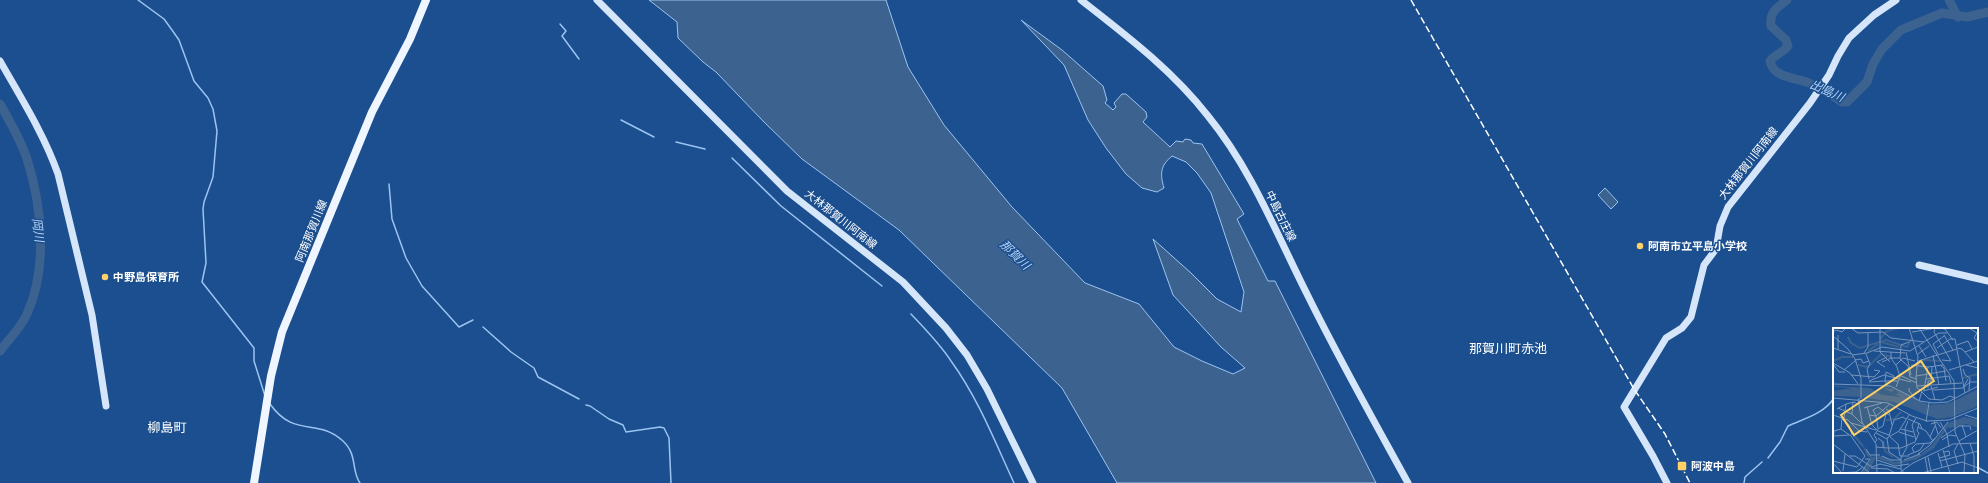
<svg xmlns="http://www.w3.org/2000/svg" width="1988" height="483" font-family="Inter,'Noto Sans JP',sans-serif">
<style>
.water{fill:#3c6290;stroke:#9cc4f0}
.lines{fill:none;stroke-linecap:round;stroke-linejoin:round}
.stream{stroke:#9cc4f0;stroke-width:1.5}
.river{stroke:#3c6290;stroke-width:9}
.secondary{stroke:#d6e6fa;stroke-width:7}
.primary{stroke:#f0f6ff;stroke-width:8}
.rail{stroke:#fff;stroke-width:1.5;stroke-dasharray:7 3;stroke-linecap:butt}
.poi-dot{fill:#ffd166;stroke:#1b4f8f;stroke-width:1.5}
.labels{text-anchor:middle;stroke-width:3;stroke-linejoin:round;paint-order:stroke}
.street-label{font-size:11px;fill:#fff;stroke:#1b4f8f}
.poi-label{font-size:11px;font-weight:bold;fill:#fff;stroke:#1b4f8f;text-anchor:start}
.water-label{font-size:12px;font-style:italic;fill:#b5d3f5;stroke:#1b4f8f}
.quarter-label{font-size:13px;fill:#fff;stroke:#1b4f8f}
.inset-river{fill:none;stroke:#3c6290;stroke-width:2}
.inset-road{fill:none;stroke:#7695bc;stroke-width:1}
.view{fill:#ffd166;fill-opacity:0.15;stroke:#ffd166;stroke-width:2}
.inset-edge{fill:none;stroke:#fff;stroke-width:2}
</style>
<rect width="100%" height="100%" fill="#1b4f8f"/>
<g class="water">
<path d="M649 0H886L908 67 944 125 1012 207 1085 283 1139 304 1174 347 1202 361 1233 374 1245 368 1221 347 1173 295 1153 239 1191 273 1217 299 1241 312 1244 292 1211 193 1197 173 1186 162 1172 156C1160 166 1160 174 1164 188L1157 192 1142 188 1126 174 1106 148 1088 120 1064 65 1021 20 1062 50 1103 86 1107 100 1105 103 1113 110 1116 107 1114 103 1122 94H1126L1146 112 1147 117 1143 122 1170 147 1176 141 1183 142 1185 139 1191 140 1193 143 1202 144 1244 214 1237 219 1268 281H1275L1376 483H1117L1062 388 899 230 802 159 764 122 716 72 703 62 678 38 677 22Z"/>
<path d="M1605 188 1618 202 1611 209 1598 195Z"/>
</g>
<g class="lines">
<g class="stream">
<path d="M138 0 164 19 172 30 179 40 194 81 208 98 213 109 217 131 213 177 204 202 203 209 206 263 202 282 254 348V361L265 396"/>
<path d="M560 24 566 31 562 36 579 59"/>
<path d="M621 120 654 137"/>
<path d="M676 142 705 149"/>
<path d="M732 158 781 206 882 286"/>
<path d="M389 184 392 219 406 258 422 286 459 327 473 320"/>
<path d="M911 314C925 329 940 344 951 361 978 398 995 442 1014 483"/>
<path d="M483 327 511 352 534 368 538 377 579 399"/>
<path d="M270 404C295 439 317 417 343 441 358 455 351 471 360 483"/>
<path d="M586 405 590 406 609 419 623 425 626 432 660 427 664 428 669 438 671 483"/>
<path d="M1768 458 1780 442 1788 426C1803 419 1824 414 1834 398"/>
<path d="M1977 467 1988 473"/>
<path d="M1744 483 1745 477 1762 462"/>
</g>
<g class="river">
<path d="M1787 0C1777 8 1769 12 1771 26L1786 40 1788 46C1783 53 1775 54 1770 61 1774 79 1796 77 1809 83 1820 88 1831 95 1842 102H1847L1867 82 1873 64 1882 49 1901 30 1942 13 1967 17 1988 12"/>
<path d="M1949 0 1958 17"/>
<path d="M0 104C10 122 21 140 27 159 42 206 48 268 27 314 20 329 9 339 0 351"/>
</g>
<g class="secondary">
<path d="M597 0 787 191 903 282 946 328 967 355 987 389 1033 483"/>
<path d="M1081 0C1127 36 1172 70 1208 116 1252 170 1277 235 1308 296 1339 359 1374 421 1408 483"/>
<path d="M0 61C21 98 44 134 58 174L92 315 106 406"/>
<path d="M1919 265 1988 281"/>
<path d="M1667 483 1653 456 1624 407 1666 338 1682 328 1691 317 1704 265 1716 249 1720 226 1728 207 1810 103 1829 75 1838 56 1849 38 1874 15 1896 0"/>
</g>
<path class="primary" d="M254 483 271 376 282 332 372 112 410 39 426 0"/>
<path class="rail" d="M1411 0 1634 389 1665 434 1690 483"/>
</g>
<g class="poi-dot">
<circle cx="1640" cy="246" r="4"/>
<circle cx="105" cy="277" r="4"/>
<rect x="1677" y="461" width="10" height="10" rx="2"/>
</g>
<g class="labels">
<g class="street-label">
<text transform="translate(1748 163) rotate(-52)" y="4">大林那賀川阿南線</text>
<text transform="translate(1281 216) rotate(64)" y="4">中島古庄線</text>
<text transform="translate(841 219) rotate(38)" y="4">大林那賀川阿南線</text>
<text transform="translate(311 231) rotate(-68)" y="4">阿南那賀川線</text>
</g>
<g class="poi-label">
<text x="1648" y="250">阿南市立平島小学校</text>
<text x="113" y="281">中野島保育所</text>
<text x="1691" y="470">阿波中島</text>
</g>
<g class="water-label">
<text transform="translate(1827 91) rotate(24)" y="4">出島川</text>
<text transform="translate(38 230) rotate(83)" y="4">岡川</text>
<text transform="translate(1015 255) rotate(44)" y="4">那賀川</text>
</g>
<g class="quarter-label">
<text x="1508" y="353">那賀川町赤池</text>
<text x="167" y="432">柳島町</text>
</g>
</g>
<g transform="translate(1833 328)">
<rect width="145" height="145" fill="#1b4f8f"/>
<path d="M2 58 37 60 49 67 68 69 61 66H66L62 62 58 64 50 60 59 61 97 77 117 75 145 61V78L119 89 104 91 61 74 27 69 0 68V63L19 60 0 59ZM131 89 145 92V100L134 96 117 100 115 99 101 120 84 131 62 137 43 130 35 145H29L38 130 34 128 29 116 39 129 48 128 62 134 73 132 88 126 99 117 115 95Z" fill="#3c6290"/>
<path class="inset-river" d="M15 9 18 15 27 20 53 12 74 19 79 10M47 11 54 3 66 0M48 14 66 19M35 23 45 16M0 33 9 29H20M25 37 35 39 48 26 59 29M85 37 91 32 108 33M130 50 145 46M126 80 136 73M53 92 61 91 68 84M19 105 30 118M50 113 52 123 60 129"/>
<path class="inset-road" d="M18 0 25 5 50 4 58 10 91 14M47 0V24L57 34M76 0 85 29 83 49 84 60 89 63 86 73M86 0 121 53 122 104 132 127 131 145M102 0 101 4 118 33 109 32M106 0 112 1 120 12M136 0 144 5 141 10 145 13M0 4 3 2 9 4 13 0M79 4 103 0M111 7 120 22M0 8 15 21 22 31 28 50V71M94 12 106 5H114M76 14 68 17 67 31 75 38 77 49 84 51M124 17 135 13 139 21M86 18 93 29M0 20 18 26M104 20 117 11H122L132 65M124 20 129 21 141 34M5 21V7M41 23 72 25M58 24V30H67M73 24 78 47M132 24 145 19M31 25 35 19V5M33 26 37 36 34 41 36 51M85 26 96 18M105 26 100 16 111 8M19 27 34 25 49 19 77 23 94 12M100 27 106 57M22 32 28 31 30 35 36 33M85 33 124 21M49 34 58 30 64 39 67 49 63 59M0 35 17 45 25 56M0 36 6 44H12M63 37 70 30 82 33M78 37 95 39 110 37M107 37 111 40 113 53M133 37 145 40M52 39 44 34 54 29M130 41 132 47 137 50 136 62M11 42 22 33M116 42 145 33M18 47 41 49 47 43 41 42M66 47 84 55M83 48 113 43M60 50 61 48 53 44 52 53H65M93 51 116 48 118 55M36 53 51 47 78 54M36 54 52 53 54 57M0 56 57 58 87 73 100 75 115 74 145 58M84 58 129 55M98 58 102 72M131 59 137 54H145M76 60V63L84 72M95 60V53H98L99 39M91 62 95 39M100 62 130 60 135 51M90 63 105 59M89 64 96 71 109 72 117 68 122 70M0 70 55 75 79 88 94 93 116 92 145 80M27 71H25L29 94 43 116 44 145M13 76 21 74 26 77M34 78 39 97 45 103 56 107M5 80 19 86 29 96M31 80 49 75M4 81 13 76 11 90M53 81 56 83 59 97M19 86 20 74M0 87 15 92 26 103 34 104M36 87 43 88 45 100M132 87 145 91M43 88 40 82 45 79 56 87M43 88 57 76M9 91 16 97 19 107M73 91 70 89 61 92 56 108 65 116 67 128H76M75 91 87 96 89 101M101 93 105 106M93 94 96 75M107 94 114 106 116 119M18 95 43 102 50 98 53 86M98 96 104 94 108 100M129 97 133 109M85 99 93 103 99 112M8 101 18 108 32 128 24 139M68 101 80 104M66 104 81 109M43 105 54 111M1 108 16 107M97 109 102 98M45 110 50 114V120M108 110 126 98H137L138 102M83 112 79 97 83 90M109 112 117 107 123 108M126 113 145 102M42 114 44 112 41 107 44 103M137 115 141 128V145M0 116 1 103 8 101 9 90M0 116 37 145M43 119 55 120M55 120H68L82 114 86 105 84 103 86 95M33 121 37 127H47M110 122 117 145M81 124 79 120 83 116 97 115 102 110M105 125 109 139M75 127 87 122 91 116M16 128H22L39 139 47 136 68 141 71 145M49 128 58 132H68M92 129 95 145M95 129 98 144M106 130 117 127 116 123 111 124M44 132 62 138 76 136M68 132 56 124 54 110 66 103 76 87M71 132 87 126H85L97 117 115 94M0 133 24 139M107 133 145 123M0 135 8 144M125 136 121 123 125 116M38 140 55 141 62 145M68 141V130L74 119 72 101 75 93M10 143 12 126M2 145 23 144 30 139M28 145 37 131H32M66 145 80 135 120 116 145 115M89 145 129 134 145 140"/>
<path class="view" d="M88 33 101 53 21 107 8 87Z"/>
<rect width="145" height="145" class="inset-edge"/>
</g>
</svg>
